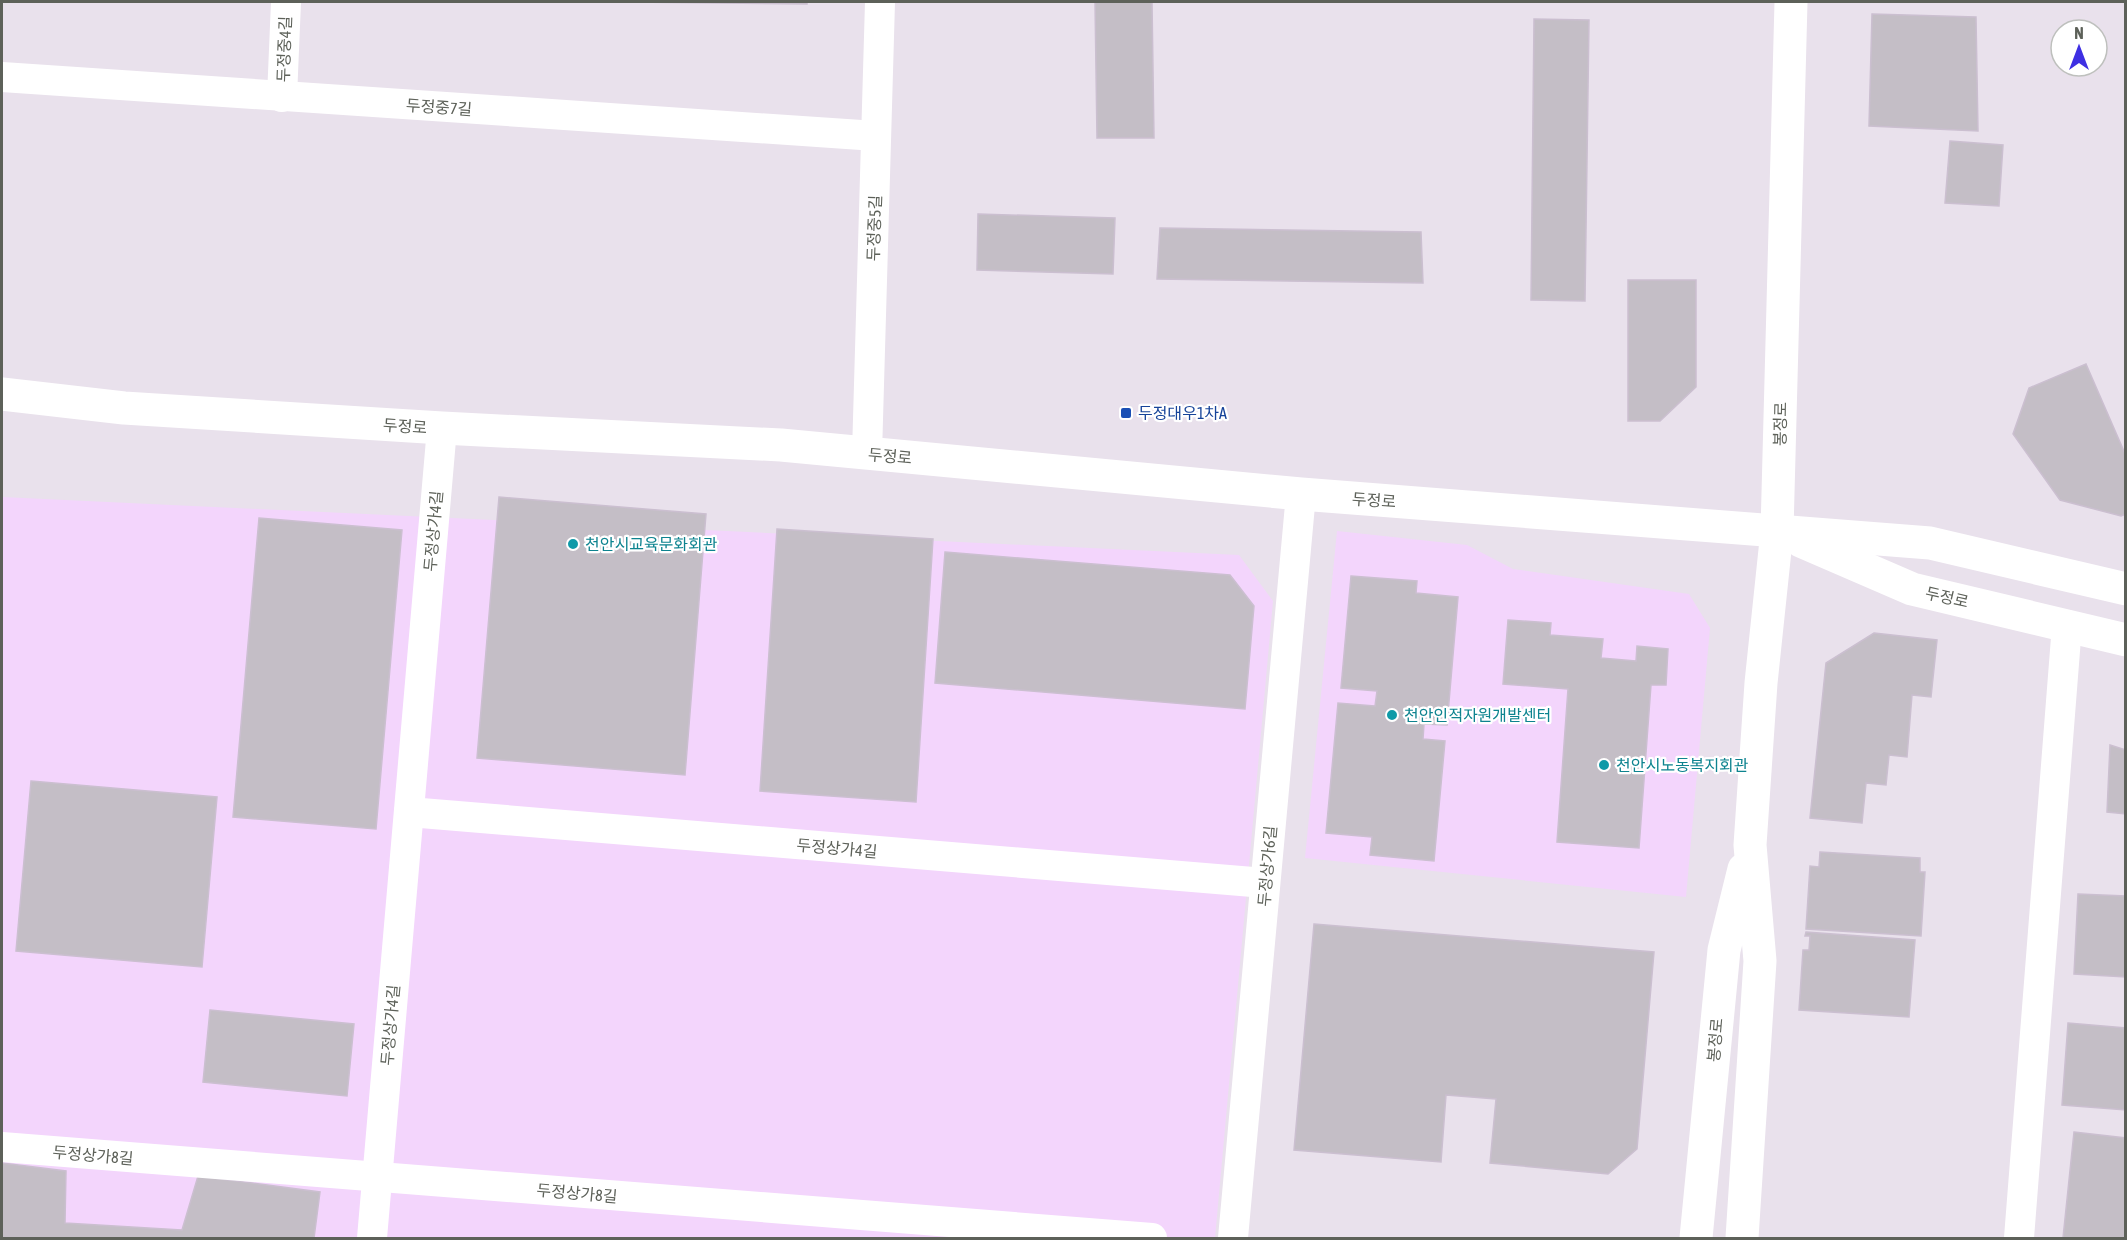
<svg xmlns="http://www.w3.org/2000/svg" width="2127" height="1240" font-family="'Asap Condensed','Noto Sans KR',sans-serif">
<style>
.commercial{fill:#f3d5fc}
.building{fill:#c4bec6;stroke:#cbbfd0;stroke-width:1.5}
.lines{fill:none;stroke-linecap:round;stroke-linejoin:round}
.minor{stroke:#fff;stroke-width:30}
.tertiary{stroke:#fff;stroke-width:33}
.transit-dot{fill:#1a4fb4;stroke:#fff;stroke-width:2}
.culture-dot{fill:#0f9aa8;stroke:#fff;stroke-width:2}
.labels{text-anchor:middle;stroke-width:4.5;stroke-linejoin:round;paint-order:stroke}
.street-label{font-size:16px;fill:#5d6159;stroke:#fff}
.transit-label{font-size:16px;fill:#164399;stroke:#fff;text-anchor:start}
.culture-label{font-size:16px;fill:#0d838f;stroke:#fff;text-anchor:start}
</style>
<rect width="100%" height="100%" fill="#e9e1ec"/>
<g class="commercial">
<path d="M2 497 1239 555 1273 601 1215 1238H2Z"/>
<path d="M1337 531 1467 545 1513 569 1689 594 1710 628 1686 897 1305 858Z"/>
</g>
<g class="building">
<path d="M629 2H807V4Z"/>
<path d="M1095 2H1152L1154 138H1097Z"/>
<path d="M1872 14 1976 17 1978 131 1869 126Z"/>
<path d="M1534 19 1589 20 1585 301 1531 300Z"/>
<path d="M1950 141 2003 145 1999 206 1945 203Z"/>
<path d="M978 214 1115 218 1113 274 977 270Z"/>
<path d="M1160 228 1421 232 1423 283 1157 279Z"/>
<path d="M1628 280H1696V387L1660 421H1628Z"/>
<path d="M2086 364 2126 456V514L2121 516 2060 500 2013 434 2029 388Z"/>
<path d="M499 497 706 514 685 775 477 758Z"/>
<path d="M259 518 402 530 376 829 233 817Z"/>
<path d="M777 529 933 539 916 802 760 791Z"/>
<path d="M945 552 1230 575 1254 606 1245 709 935 683Z"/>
<path d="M1351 576 1417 581 1416 593 1458 597 1447 725 1424 724 1423 739 1445 741 1434 861 1370 855 1372 837 1326 833 1338 703 1375 706 1377 691 1341 688Z"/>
<path d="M1508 620 1551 623 1550 635 1603 639 1601 658 1636 661 1637 646 1668 649 1666 685H1651L1639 848 1557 842 1568 689 1503 684Z"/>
<path d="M1874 633 1937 640 1931 697 1912 695 1907 757 1889 755 1886 785 1866 783 1862 823 1810 818 1826 663Z"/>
<path d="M2110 745 2126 750V814L2107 812Z"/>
<path d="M31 781 217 797 202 967 16 951Z"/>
<path d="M1820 852 1920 858V872H1925L1921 936 1806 929 1810 866 1819 867Z"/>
<path d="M2078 894 2126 896V977L2074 974Z"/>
<path d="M1314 924 1654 952 1637 1149 1608 1174 1490 1163 1496 1099 1446 1095 1441 1162 1294 1150Z"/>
<path d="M1806 932 1915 940 1909 1017 1799 1010 1803 950H1809L1810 936H1805Z"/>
<path d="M210 1010 354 1024 347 1096 203 1082Z"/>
<path d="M2068 1023 2126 1028V1110L2062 1105Z"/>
<path d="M2074 1132 2126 1138V1238H2063Z"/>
<path d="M2 1163 66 1171 65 1223 182 1230 198 1176 320 1192 314 1238H2Z"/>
</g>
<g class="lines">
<g class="minor">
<path d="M2 77 876 136"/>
<path d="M282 97 286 2"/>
<path d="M867 454 880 2"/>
<path d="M409 812 1265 883"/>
<path d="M2 1147 1152 1238"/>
<path d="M372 1238 442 428"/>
<path d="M1233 1238 1301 494"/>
<path d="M2019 1238 2067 625"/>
</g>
<g class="tertiary">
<path d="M2 394 124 408 442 428 781 445 1301 494 1930 543 2126 589"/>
<path d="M1801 541 1912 589 2126 640"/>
<path d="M1696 1238 1724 950 1744 869"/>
<path d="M1742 1238 1760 961 1750 845 1761 683 1777 531 1791 2"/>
</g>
</g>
<rect class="transit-dot" x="1120" y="407" width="12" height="12" rx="3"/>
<g class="culture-dot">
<circle cx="573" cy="544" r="6"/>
<circle cx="1392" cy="715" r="6"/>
<circle cx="1604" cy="765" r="6"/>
</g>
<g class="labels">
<g class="street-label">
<text transform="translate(284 49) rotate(-88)" y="6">두정중4길</text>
<text transform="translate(439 107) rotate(4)" y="6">두정중7길</text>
<text transform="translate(874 228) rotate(-88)" y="6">두정중5길</text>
<text transform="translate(1780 424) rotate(-89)" y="6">봉정로</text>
<text transform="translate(405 426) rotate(4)" y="6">두정로</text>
<text transform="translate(890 456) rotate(5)" y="6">두정로</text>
<text transform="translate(1374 500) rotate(4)" y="6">두정로</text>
<text transform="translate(433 531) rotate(-85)" y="6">두정상가4길</text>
<text transform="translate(1947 597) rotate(13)" y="6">두정로</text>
<text transform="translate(837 848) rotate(5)" y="6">두정상가4길</text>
<text transform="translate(1267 866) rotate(-85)" y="6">두정상가6길</text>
<text transform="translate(390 1025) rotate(-85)" y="6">두정상가4길</text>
<text transform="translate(1715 1040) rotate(-85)" y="6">봉정로</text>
<text transform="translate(93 1155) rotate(5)" y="6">두정상가8길</text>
<text transform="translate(577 1193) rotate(5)" y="6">두정상가8길</text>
</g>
<g class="transit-label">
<text x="1138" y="419">두정대우1차A</text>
</g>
<g class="culture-label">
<text x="585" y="550">천안시교육문화회관</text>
<text x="1404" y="721">천안인적자원개발센터</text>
<text x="1616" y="771">천안시노동복지회관</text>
</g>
</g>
<rect width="2127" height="1240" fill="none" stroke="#5d6159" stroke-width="6"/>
<g transform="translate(2079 48)"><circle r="28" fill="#ffffff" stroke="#bec0bd" stroke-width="1.5"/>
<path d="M0-4.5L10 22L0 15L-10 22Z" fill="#3e2fe3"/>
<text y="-9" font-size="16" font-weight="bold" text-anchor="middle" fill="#5d6159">N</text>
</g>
</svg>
